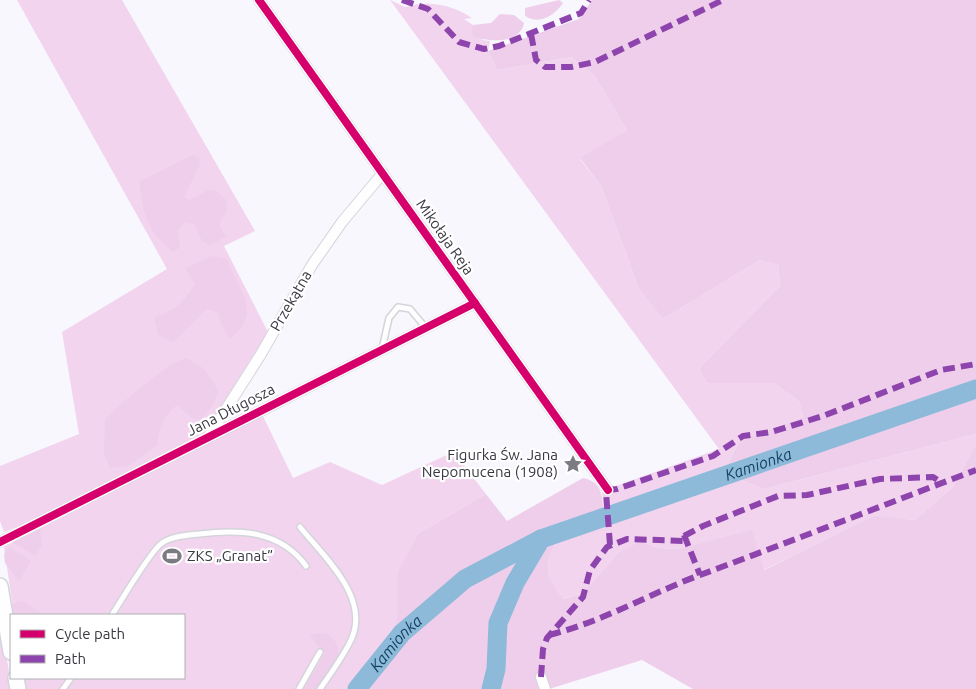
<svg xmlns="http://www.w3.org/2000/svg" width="976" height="689" font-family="Ubuntu,sans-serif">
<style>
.green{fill:#f2d4ef}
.forest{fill:#eeceea}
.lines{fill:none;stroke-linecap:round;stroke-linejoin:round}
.river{stroke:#8ebada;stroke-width:19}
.lane-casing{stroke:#d4d4db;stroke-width:8}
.street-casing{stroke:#d4d4db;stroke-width:12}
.secondary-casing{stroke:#d4d4db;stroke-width:18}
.lane{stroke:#fefeff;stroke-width:5}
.street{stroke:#fefeff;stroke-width:10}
.secondary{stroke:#fefeff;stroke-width:15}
.quiet{stroke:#8e44ad;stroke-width:6;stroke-dasharray:12 6;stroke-linecap:butt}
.cycleway-casing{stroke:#fff;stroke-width:11}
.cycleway{stroke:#d6006c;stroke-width:8}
.labels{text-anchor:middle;stroke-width:4.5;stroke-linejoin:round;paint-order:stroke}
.street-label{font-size:15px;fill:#393842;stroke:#fff}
.poi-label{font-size:15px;fill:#393842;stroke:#fff;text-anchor:end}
.water-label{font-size:16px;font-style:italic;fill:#124361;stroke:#fff}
</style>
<rect width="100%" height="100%" fill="#f7f7fd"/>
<g class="green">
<path d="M17 0H122L255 231 224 246 268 332 205 432 34 520 4 532 0 521V466L79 434 62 332 167 269Z"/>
<path d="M390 0 405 7C426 0 453 4 472 18L464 19 473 25 471 31 483 40 490 41 488 51 497 70 573 57 594 75 627 130 580 159 601 186 639 289 663 319 760 260 778 263 780 286 699 368 707 383H773L799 401 803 417 740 440 723 473 764 489 976 434V444L953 487 915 520 875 517 763 570 752 531 678 549 658 548 639 541 619 552 583 593 562 599C540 569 546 561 562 530L604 515 602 491 719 449Z"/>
<path d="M261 412 293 478 330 462 382 485 453 452 486 494 419 533 398 606 397 621 351 689H26L24 678H184V615H14L4 547Z"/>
<path d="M0 619 12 689H0Z"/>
</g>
<g class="forest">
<path d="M559 0 563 3C554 16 540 25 525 16V8Z"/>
<path d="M592 0H976V434L764 489 723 473 740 440 803 417 799 401 773 383H707L699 368 780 286 778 264 760 260 663 319 639 289 601 186 580 158 627 130 594 75 572 57 497 70 488 51 579 19Z"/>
<path d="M500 14 514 15 524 23C520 44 490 42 474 37L471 31 473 25 491 23Z"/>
<path d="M192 155 199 158 200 164 184 197 189 200C208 194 208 180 227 201V210L219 224 226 237 209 245 202 241 195 225 185 222 178 230 180 247 173 252C146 230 144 215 139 182Z"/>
<path d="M212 256 227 259C238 291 264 311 230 339L221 323 219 313 207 309 174 342 159 336 154 318C174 310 185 302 195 283L185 268Z"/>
<path d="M187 358 204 369 218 390C215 404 209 411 199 420L192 418 177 405C163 416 159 427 157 445L128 466 110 468 104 453 105 419 123 402 171 364Z"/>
<path d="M976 444V689H693L642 660 549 689H351L397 621 398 572 419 533 486 494 507 521 583 478C603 482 602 497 604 515L562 530C546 561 540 569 563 599L583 593 619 552 639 541 658 548 678 549 752 530 764 570 875 516 915 520 953 487Z"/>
<path d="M40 529 42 546 35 556 12 542Z"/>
<path d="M9 547 31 561 19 581 5 563 4 554Z"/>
<path d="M21 601 24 602 44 615H14L12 604Z"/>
<path d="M314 634C321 633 328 633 333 639 348 655 326 676 317 689H304L325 654 310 635Z"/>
</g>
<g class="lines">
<g class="river">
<path id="s1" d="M357 689 402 633 465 579 541 539"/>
<path id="s2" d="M491 689 496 669 498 623 515 583 541 539 976 389"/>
</g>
<g class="lane-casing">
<g id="lane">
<path d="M382 349 389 318 398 307 410 309 426 328"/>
<path d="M300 527C324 557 371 598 351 640 343 657 331 673 320 689"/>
<path d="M112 615C121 601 151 550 162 543 171 536 189 535 199 534 239 529 280 530 306 566"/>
<path d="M63 689 71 678"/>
<path d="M299 689 320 652"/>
</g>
</g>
<g class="street-casing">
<g id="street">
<path d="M259 0 608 490"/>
<path d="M209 436 261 354 312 265 342 222 383 173"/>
<path d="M0 542 475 303"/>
<path d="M541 677 545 689"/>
</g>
</g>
<g class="secondary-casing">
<g id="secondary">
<path d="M0 586 11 652"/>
<path d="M16 678 18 689"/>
</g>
</g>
<use href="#lane" class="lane"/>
<use href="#street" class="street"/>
<use href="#secondary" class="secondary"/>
<g class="quiet">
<path d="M402 0 428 9 459 42 484 49 499 46 581 13 589 0"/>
<path d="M531 34 536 60 545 67H571L595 62 723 0"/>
<path d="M684 535 700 575"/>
<path d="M684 536 703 526 778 496 807 495 880 479 933 477 942 483"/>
<path d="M610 545 606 492 608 490 617 489 713 456 743 436 771 432 823 416 941 370 976 364"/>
<path d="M549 635C602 622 649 594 700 575 792 541 884 505 976 470"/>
<path d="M541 677 543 649 547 638 583 597 590 570 607 547 627 539 686 541"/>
</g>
<g class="cycleway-casing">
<g id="cycleway">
<path d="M259 0 608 490"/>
<path d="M0 542 475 303"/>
</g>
</g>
<use href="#cycleway" class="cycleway"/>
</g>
<defs>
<g id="sight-bare" transform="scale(1.5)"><path d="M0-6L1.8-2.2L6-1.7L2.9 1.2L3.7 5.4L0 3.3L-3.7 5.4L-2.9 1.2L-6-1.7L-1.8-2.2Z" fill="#7c7b83" stroke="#fff" stroke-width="2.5" paint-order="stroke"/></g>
<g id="stadium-bare" transform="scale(1.5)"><path d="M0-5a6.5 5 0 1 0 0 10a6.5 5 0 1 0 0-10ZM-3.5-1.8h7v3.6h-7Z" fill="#7c7b83" stroke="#fff" stroke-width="2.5" paint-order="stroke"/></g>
</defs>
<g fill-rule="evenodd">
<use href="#sight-bare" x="573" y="464"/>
<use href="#stadium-bare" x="172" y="556"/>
</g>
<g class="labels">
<g class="street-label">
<text transform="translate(445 237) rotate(55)" y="5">Mikołaja Reja</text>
<text transform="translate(291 301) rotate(-60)" y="5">Przekątna</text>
<text transform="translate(231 410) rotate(-27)" y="5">Jana Długosza</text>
</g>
<g class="poi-label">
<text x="558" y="460">Figurka Św. Jana<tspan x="558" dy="17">Nepomucena (1908)</tspan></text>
<text x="187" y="561" text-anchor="start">ZKS „Granat”</text>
</g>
<g class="water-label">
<text dy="6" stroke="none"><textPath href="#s2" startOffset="391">Kamionka</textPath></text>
<text dy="6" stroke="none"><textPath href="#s1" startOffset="60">Kamionka</textPath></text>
</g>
</g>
<rect x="10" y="614" width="175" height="65" fill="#ffffff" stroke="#b0afb3"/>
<rect x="20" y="630" width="25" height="8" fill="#d6006c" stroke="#b0afb3"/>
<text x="55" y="639" font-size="15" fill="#393842">Cycle path</text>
<rect x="20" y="655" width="25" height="8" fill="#8e44ad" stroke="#b0afb3"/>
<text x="55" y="664" font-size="15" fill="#393842">Path</text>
</svg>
